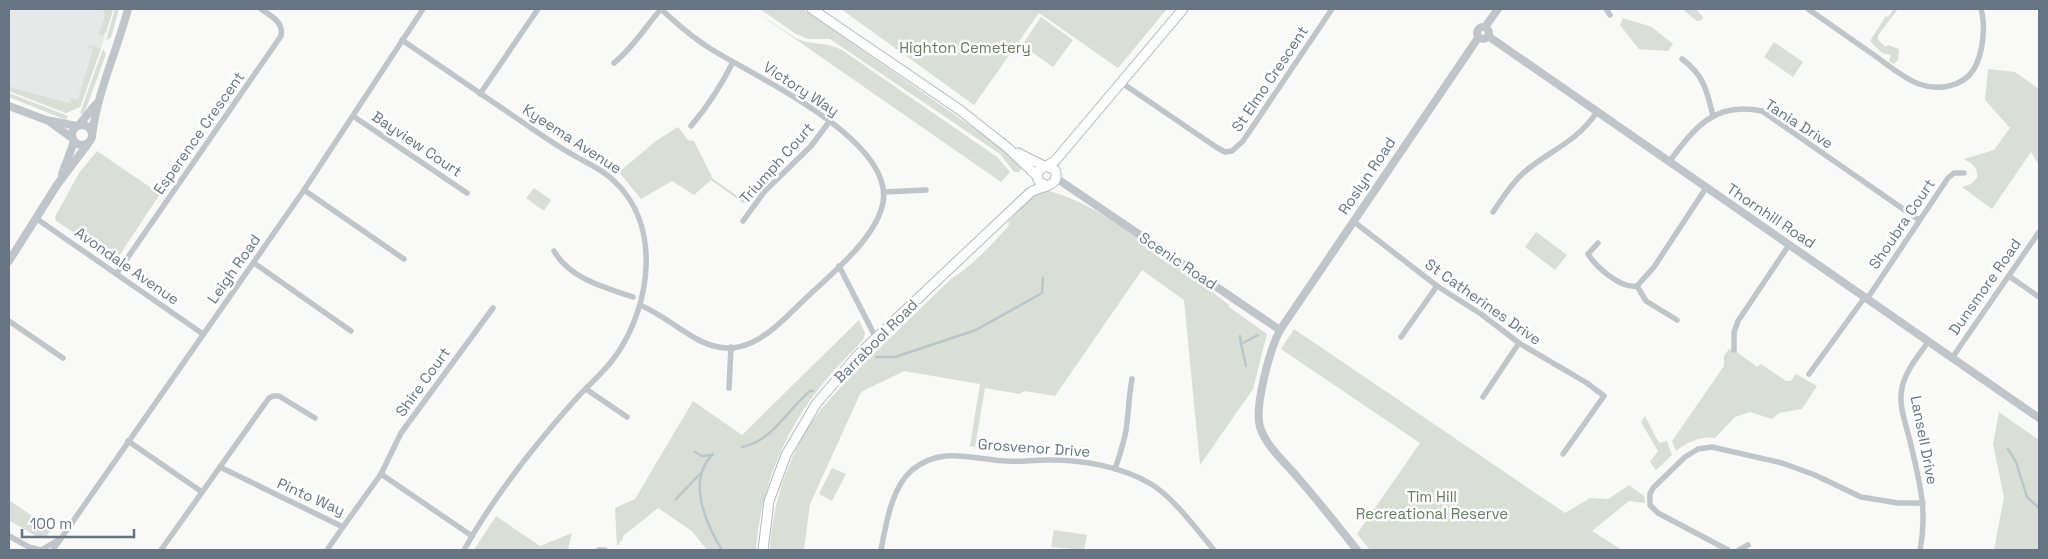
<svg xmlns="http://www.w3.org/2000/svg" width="2048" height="559" font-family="'Space Grotesk',sans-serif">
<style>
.built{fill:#e7e8e8}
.green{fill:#d9ded6}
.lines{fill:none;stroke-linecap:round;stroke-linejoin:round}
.stream{stroke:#bac6ca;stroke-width:2.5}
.secondary-casing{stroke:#b3b9bd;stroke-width:11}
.minor{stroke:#c0c5c9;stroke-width:5.5}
.tertiary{stroke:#c0c5c9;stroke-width:8}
.secondary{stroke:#fff;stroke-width:9}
.labels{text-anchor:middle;stroke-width:5;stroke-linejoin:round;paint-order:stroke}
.park-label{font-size:15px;fill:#687964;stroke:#fff}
.street-label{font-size:15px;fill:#657581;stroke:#fff}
</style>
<rect width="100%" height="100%" fill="#f9f9f7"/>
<path class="built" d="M9 9H113L101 49 80 107 66 113 9 91Z"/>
<g class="green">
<path d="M102 9 113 10 106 33 104 32 103 36 99 34 105 15Z"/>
<path d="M115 9H119L111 38 106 40Z"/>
<path d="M752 9 797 39C812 45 827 42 842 50L997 157 1010 172 1001 182Z"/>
<path d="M760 9H803L1001 147 1022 167 1019 172H1014L1000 154 830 39H808L796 34Z"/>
<path d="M841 9H1167L1118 68 1039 13 974 105Z"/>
<path d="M1682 9 1697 10 1703 17 1702 20 1697 21Z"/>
<path d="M1894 9H1898L1878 35V40L1886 47 1888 45 1899 49 1898 60 1894 64 1889 61 1891 55 1882 53 1870 41 1886 16 1888 17Z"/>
<path d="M1041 17 1073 40 1053 67 1022 45Z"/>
<path d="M1623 18 1652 27 1673 44 1668 51 1639 49 1620 25Z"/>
<path d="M1774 42 1803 62 1793 77 1764 57Z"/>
<path d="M90 45 101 49 80 107 66 113 9 91V87L69 103 71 98 78 100 93 49 87 47Z"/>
<path d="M103 49 106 54 84 114 80 113Z"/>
<path d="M1988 69 2015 72 2039 89V165L2031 152 1992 209 1962 187 1971 184 1977 178C1978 167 1973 164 1964 159L1994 150 2010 128 1985 100Z"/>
<path d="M9 93 68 116 66 120 9 97Z"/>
<path d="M678 127 688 140 694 141 713 179 746 202 743 203 711 180 694 195 672 181 641 199 619 172 656 141Z"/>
<path d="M97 151 160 194 119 256 113 258 56 221 55 217 79 173Z"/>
<path d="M534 188 551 200 544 211 526 198Z"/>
<path d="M1049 191C1088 202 1116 223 1149 246 1176 265 1203 284 1229 305V307L1267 334 1253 389 1200 465 1184 300 1142 270 1055 396 1025 391 1019 394 985 388 975 447 970 446 980 384 904 371 861 392 810 504 804 550H770C771 509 787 462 808 427 820 409 835 393 850 378 883 344 917 312 951 279 973 265 992 245 1009 225L1008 222C1019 211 1033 192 1049 191Z"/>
<path d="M1536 232 1567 255 1555 270 1525 247Z"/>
<path d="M859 320 865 333 863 340C850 354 836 367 824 382 785 429 760 490 756 550H707L692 531 658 508 623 536V539L617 546 615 508 635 499 693 401 742 435Z"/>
<path d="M1294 329 1565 513 1590 498 1608 499 1629 485 1644 496 1645 503 1629 501 1592 531 1622 550H1370L1357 534 1420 443 1281 349Z"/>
<path d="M1729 349 1737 352 1757 367 1761 364 1786 381H1791L1796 374 1817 386 1802 409 1779 413 1772 419 1750 412 1735 417 1715 438C1700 436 1688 442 1676 451L1672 441 1724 366V356Z"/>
<path d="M1999 412 2039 440V550H1994L2004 497 1993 444Z"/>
<path d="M1645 416 1659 443 1667 441 1672 455 1656 470 1650 462 1658 451 1641 422Z"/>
<path d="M832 468 846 474 832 501 819 494Z"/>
<path d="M9 500 51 529 46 537 39 538 9 520Z"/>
<path d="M496 516 540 546 572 533 568 550H474Z"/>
<path d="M1054 530 1087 535 1084 550 1051 547Z"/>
</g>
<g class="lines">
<g class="stream">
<path d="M1240 336 1241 344"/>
<path d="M876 357H895L976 330 1042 293 1043 278"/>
<path d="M1246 366 1241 344 1258 335"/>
<path d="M742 447C773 441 787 410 810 391H813"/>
<path d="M2008 449 2016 462 2027 497 2039 508"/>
<path d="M695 452 702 456 712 455"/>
<path d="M713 454C686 480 706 524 722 550"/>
<path d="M676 499 701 473"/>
</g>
<g class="secondary-casing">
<g id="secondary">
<path d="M812 9 960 110 1008 148 1037 176"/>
<path d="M1018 153 1044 166"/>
<path d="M1046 166 1055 161 1183 9"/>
<path d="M763 550 769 501 786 455 816 404 857 356 1019 203C1023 200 1027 195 1031 192 1041 186 1061 187 1055 170L1046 166 1039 170 1037 176 1039 182 1047 186"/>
</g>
</g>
<g class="minor">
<path d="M1606 9 1610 15"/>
<path d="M1808 9C1830 24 1852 40 1874 55 1888 65 1903 78 1919 84 1938 91 1963 87 1974 69 1983 53 1986 26 1981 9"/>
<path d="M402 40C447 71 492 101 537 132 549 140 562 149 575 156 588 164 602 169 613 180 662 224 651 304 617 354 605 372 588 385 574 401 533 447 494 496 464 550"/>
<path d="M1682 59C1704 75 1707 91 1713 116"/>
<path d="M614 63C633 48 645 27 661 9"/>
<path d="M1122 83 1216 147 1225 152 1232 151 1243 141 1332 9"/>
<path d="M480 94 538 9"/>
<path d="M353 116 467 193"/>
<path d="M691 126C708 106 721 86 733 62"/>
<path d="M1669 162C1695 127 1715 101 1762 111L1919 220"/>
<path d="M304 190 404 259"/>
<path d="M884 192 926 190"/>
<path d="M1493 212C1504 196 1513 181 1528 169 1555 148 1577 141 1597 112"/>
<path d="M37 219 203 334"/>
<path d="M743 221 764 192 811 146 829 122"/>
<path d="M1353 221 1437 286 1481 314 1519 343 1587 383 1604 396 1563 454"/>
<path d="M1598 243 1588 254C1596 267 1621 289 1637 286L1654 267 1706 188"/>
<path d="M554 251C570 279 604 287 633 297"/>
<path d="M254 263 351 331"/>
<path d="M839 266 876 338"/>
<path d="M117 273 281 36C284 22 271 16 261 9"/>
<path d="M2009 276 2039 297"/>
<path d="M1637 286 1646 301 1677 320"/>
<path d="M1867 299 1948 178 1954 173H1964"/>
<path d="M640 305C659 313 676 327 695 338 742 366 773 330 805 299 830 275 872 242 882 207 901 142 755 77 711 49 693 38 677 24 661 9"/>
<path d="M9 321 63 358"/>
<path d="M1401 337 1437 286"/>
<path d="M1734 350V332L1738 321 1789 245"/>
<path d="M1952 358 2039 232"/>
<path d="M1809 374 1865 297"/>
<path d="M729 388 731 347"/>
<path d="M586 389 627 417"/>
<path d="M1483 397 1519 343"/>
<path d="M128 441 202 492"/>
<path d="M220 467 343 527 381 474 472 536"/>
<path d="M1115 469C1120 454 1126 438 1127 422 1129 407 1129 394 1132 379"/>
<path d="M381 474 401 433 493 308"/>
<path d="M9 536 29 547 41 550"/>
<path d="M43 549 58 540"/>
<path d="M53 550 304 190 423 9"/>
<path d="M161 550 269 398 273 396H279L315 418"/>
<path d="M327 550 343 527"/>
<path d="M599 550H605"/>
<path d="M881 550C886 525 891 488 912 470 943 445 973 460 1007 461 1020 462 1032 460 1045 460 1079 459 1121 466 1151 484 1174 498 1197 530 1214 550"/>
<path d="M1728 550 1658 513 1650 505V494L1653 488 1685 457 1698 449 1712 447 1782 463 1815 475 1861 497 1898 503H1923"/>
<path d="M1739 550 1748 545"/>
<path d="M1920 550C1928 511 1919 479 1910 441 1906 424 1898 405 1902 388 1905 371 1919 355 1928 342"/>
</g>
<g class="tertiary">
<circle cx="1483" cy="33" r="6"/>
<path d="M1485 27 1498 9"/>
<path d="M1488 36 2039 418"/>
<path d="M9 106 46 120 77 126"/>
<path d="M50 122 72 138"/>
<circle cx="82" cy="135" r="10"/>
<path d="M79 125 96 104"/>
<path d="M92 136C97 92 117 51 128 9"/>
<path d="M62 174 74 142"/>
<path d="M1056 178 1280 330"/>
<path d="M9 261 57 185 87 145"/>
<path d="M1357 550C1338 526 1319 502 1299 479 1285 462 1267 448 1260 427 1254 407 1270 349 1280 330L1478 38"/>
</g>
<use href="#secondary" class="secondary"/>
</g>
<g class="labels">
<g class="park-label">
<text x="965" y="53">Highton Cemetery</text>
<text x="1432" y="502">Tim Hill<tspan x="1432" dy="17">Recreational Reserve</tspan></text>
</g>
<g class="street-label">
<text transform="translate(1270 79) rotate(-56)" y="5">St Elmo Crescent</text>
<text transform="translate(801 89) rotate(33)" y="5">Victory Way</text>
<text transform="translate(1799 124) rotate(33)" y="5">Tania Drive</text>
<text transform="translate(199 133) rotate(-55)" y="5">Esperence Crescent</text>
<text transform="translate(572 139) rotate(33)" y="5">Kyeema Avenue</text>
<text transform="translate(417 144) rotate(34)" y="5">Bayview Court</text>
<text transform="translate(777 163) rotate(-48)" y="5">Triumph Court</text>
<text transform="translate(1367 176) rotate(-56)" y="5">Roslyn Road</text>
<text transform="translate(1771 216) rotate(34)" y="5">Thornhill Road</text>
<text transform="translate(1902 224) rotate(-56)" y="5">Shoubra Court</text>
<text transform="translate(1178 261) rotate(34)" y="5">Scenic Road</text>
<text transform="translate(127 266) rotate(35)" y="5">Avondale Avenue</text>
<text transform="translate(234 269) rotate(-55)" y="5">Leigh Road</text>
<text transform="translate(1985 287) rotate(-55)" y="5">Dunsmore Road</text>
<text transform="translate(1483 302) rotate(35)" y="5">St Catherines Drive</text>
<text transform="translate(876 341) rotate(-45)" y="5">Barrabool Road</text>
<text transform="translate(423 382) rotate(-54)" y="5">Shire Court</text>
<text transform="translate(1924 440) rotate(79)" y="5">Lansell Drive</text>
<text transform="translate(1034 448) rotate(4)" y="5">Grosvenor Drive</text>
<text transform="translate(311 497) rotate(24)" y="5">Pinto Way</text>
</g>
</g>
<rect width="2048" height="559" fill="none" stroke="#657581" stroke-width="20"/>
<path d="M22 529v8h112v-8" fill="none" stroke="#657581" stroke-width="2.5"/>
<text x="30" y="529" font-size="15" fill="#657581" stroke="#ffffff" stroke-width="4" paint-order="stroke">100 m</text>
</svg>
